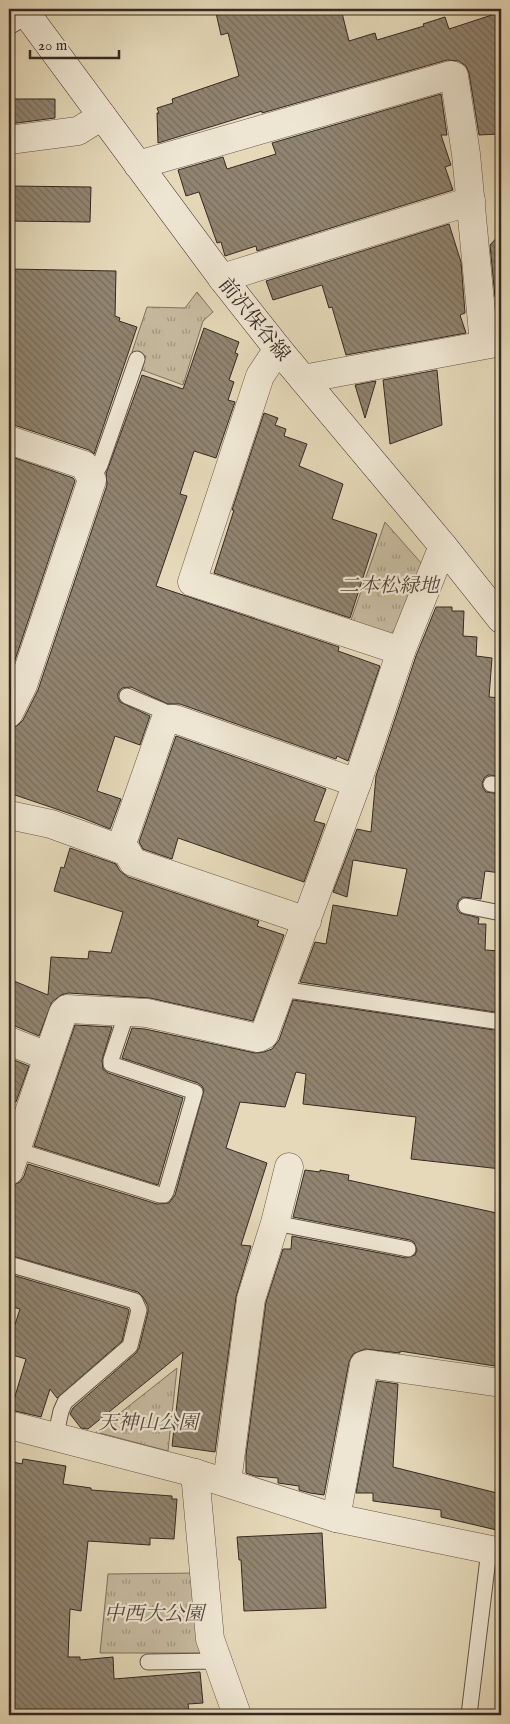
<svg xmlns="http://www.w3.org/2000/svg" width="510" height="1724" font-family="'IM FELL English','Noto Serif JP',serif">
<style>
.park{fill:url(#park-tufts);stroke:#7e7262}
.building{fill:url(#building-back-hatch);stroke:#362923}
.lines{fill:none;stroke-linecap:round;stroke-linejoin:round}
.lane-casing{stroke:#625548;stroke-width:17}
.street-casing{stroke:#625548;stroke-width:29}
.secondary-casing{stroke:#362923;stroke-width:29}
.lane{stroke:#eee6d2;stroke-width:15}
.street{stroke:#eee6d2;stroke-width:28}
.secondary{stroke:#eee6d2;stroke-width:28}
.labels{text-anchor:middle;stroke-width:4.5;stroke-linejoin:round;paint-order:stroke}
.street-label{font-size:20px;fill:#362923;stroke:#eee6d2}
.park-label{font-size:20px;font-style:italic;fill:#53463c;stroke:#eee6d2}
</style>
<defs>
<pattern id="park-tufts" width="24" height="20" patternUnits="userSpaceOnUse" patternTransform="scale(1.25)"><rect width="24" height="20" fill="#c7bba0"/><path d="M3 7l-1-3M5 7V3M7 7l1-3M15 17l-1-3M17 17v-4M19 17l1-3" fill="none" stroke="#a29882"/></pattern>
<pattern id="building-back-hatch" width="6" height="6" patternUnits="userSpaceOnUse" patternTransform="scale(1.25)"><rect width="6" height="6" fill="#918571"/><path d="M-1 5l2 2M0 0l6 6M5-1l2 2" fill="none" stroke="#776d5c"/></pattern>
</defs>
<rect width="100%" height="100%" fill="#e5d9b9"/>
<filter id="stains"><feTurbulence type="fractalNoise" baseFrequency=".004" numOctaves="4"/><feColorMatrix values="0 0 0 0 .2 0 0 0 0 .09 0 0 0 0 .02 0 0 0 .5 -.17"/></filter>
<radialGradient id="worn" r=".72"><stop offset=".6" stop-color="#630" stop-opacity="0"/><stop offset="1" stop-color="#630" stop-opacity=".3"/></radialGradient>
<g class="park">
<path d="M197 292 213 312 203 321 183 385 142 370 146 356 132 352 147 307 185 308Z"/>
<path d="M385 522 422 564 398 630 388 636 350 623Z"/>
<path d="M177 1368 168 1451 96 1432Z"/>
<path d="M197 1573 207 1653H100L108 1574Z"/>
</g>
<g class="building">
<path d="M223 9H341L349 41 375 33 377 40 424 26 423 24 445 17 449 29 501 12V95H498L499 134 479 135 469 73 466 66 459 61 447 60 262 113V111L158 143 157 113H159L157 108 173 103 172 99 239 76 228 33 221 35 216 13 223 11Z"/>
<path d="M441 94 447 135H441L451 165 445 167 453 190 257 251 256 246 225 256 221 242 217 243 199 192 186 196 178 170 223 157 227 169 276 154 272 143Z"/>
<path d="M9 99H55V118L9 124Z"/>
<path d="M9 186 91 187 90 222 9 221Z"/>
<path d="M449 224 461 262 465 313 460 315 466 333 346 355 332 307 329 308 322 285 273 300 266 281Z"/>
<path d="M501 233V297H495L490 245Z"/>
<path d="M9 269 116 271 115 316 120 318 119 321 137 327 94 454 89 450 14 425H9Z"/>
<path d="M204 328 239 342 235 353 238 354 229 380 234 382 228 400 235 402 216 458 194 451 180 494 187 496 156 586 339 647 338 651 380 666 348 761 337 756 336 759 180 704H168L131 687 122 688 118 693V698L120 702 150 716 140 745 115 736 97 791 121 799 110 829 80 817 9 793V728L17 726 23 720 38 690 107 485 106 474 142 375 183 389Z"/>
<path d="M437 370 442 425 390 444 383 380Z"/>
<path d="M376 381 365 418 355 385Z"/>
<path d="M264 413 278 418 275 425 286 429 284 436 307 444 299 466 343 484 332 519 377 534 350 618 214 573 234 510H232Z"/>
<path d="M9 456 73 478 75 481 9 678Z"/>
<path d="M436 607H452V611H464L463 636 477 637 476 656 492 658 489 697 501 698V776L488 775 484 778 482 784 483 788 486 792 501 794V873L485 871 481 899 463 897 459 900 457 905V909L460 913 479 918 478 924H486L485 950 501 951V1013L300 982 315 942 326 944 333 905 397 916 407 869 353 860 347 897 333 892 357 829 371 832 376 776 416 656Z"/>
<path d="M176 736 326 789 314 821 325 824 304 882 178 838 172 859 143 849 139 842Z"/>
<path d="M70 848 116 864 120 871 128 877 259 921 257 926 284 935 253 1021 150 998 68 993 61 995 52 1002 39 1036 15 1026H9V979L48 995 51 957 88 959 89 951 111 953 123 912 54 891 61 867 64 868Z"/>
<path d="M293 1000 501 1031V1169L411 1159 416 1117 303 1104 306 1074 296 1072 285 1107 240 1102 226 1148 267 1163 241 1245 251 1246 236 1297 215 1452 172 1446 183 1352 88 1429 81 1428 70 1414 73 1408 136 1353 139 1348 148 1312V1306L143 1297 138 1292 9 1255V1195L11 1186 20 1182 24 1176 28 1164 157 1204 169 1203 175 1195 204 1090 202 1086 198 1083 122 1058 132 1028 145 1029 255 1053 264 1052 272 1049 279 1040Z"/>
<path d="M75 1025 112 1027 102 1060 103 1069 108 1073 183 1098 158 1185 34 1146Z"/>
<path d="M9 1058 29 1066 16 1102 9 1099Z"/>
<path d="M305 1170 320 1172V1170L349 1175 348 1180 501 1214V1367L400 1351V1353L365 1349 353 1354 349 1362 324 1495 310 1493 299 1490V1486L278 1483V1478L255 1476 246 1473V1455L266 1302 283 1249H291L292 1236 406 1258 415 1255 417 1250 414 1242 410 1240 293 1217Z"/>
<path d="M9 1274 128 1309 129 1311 122 1341 57 1398 50 1389 41 1417 11 1410 26 1359 9 1354V1343L20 1309 9 1306Z"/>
<path d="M377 1381 398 1384 393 1467 501 1494V1531L441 1517V1510L373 1501V1493H356Z"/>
<path d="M23 1459 66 1466 63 1484 91 1488V1490L172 1496V1499H177L174 1539 150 1538V1545L88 1541 81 1611 70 1609 68 1657H80V1660L113 1657 114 1679 200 1672 203 1703 188 1704 189 1712 169 1713V1715H30V1713H9V1461L22 1464Z"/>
<path d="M322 1533 326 1608 244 1611 241 1560H239L237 1537Z"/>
</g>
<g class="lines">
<g class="lane-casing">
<g id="lane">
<path d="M9 27 28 16"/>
<path d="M92 480 100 465 137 359"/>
<path d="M127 696 163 711 169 719"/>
<path d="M491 784 501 785"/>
<path d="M466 906 501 913"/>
<path d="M281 989 501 1022"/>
<path d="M16 1150 160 1195H164L166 1192 195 1092 111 1064V1060L127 1012"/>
<path d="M275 1223 408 1249"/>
<path d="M9 1264 135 1301 139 1310 130 1346 65 1402 61 1411 55 1438"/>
<path d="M148 1662 218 1661"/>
<path d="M469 1715 489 1550"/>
</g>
</g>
<g class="street-casing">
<g id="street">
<path d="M9 140 78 131 102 116"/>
<path d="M138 165 451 75 454 76 466 154 484 344"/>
<path d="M222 278 471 201"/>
<path d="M278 349 260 376 192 582 401 651"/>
<path d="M303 379 501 342"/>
<path d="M9 440 84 465 92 480 23 685 9 713"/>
<path d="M9 815 51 824 120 849"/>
<path d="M307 921 133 862 127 852 120 849 164 723 169 719H175L357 783"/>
<path d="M9 1041 47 1056"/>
<path d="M9 1171 63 1013 67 1009 147 1013 258 1038 264 1035 357 783 401 651 443 546"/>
<path d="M9 1425 195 1473 336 1518 501 1552"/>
<path d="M195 1473 210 1639 237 1715"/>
<path d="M227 1482 251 1299 275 1223 289 1167"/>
<path d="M336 1518 364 1365 368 1364 501 1383"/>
</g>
</g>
<g class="secondary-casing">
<path id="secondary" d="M23 9 222 278 278 349 443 546 501 619"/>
</g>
<use href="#lane" class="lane"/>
<use href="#street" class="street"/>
<use href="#secondary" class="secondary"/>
</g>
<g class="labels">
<g class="street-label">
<text transform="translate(255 319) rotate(51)" y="7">前沢保谷線</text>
</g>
<g class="park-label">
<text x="389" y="592">二本松緑地</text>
<text x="148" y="1429">天神山公園</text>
<text x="154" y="1620">中西大公園</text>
</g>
</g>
<rect width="510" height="1724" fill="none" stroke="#e5d9b9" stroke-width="30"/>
<rect x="10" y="10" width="490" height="1704" fill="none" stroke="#362923" stroke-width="2.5"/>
<rect x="15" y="15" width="480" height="1694" fill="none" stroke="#362923"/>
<path d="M30 50v8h89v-8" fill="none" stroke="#362923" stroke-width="2.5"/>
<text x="38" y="50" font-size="15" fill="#362923" stroke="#eee6d2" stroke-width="4" paint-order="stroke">20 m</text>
<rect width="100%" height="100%" filter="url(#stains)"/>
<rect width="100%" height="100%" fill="url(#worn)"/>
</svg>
